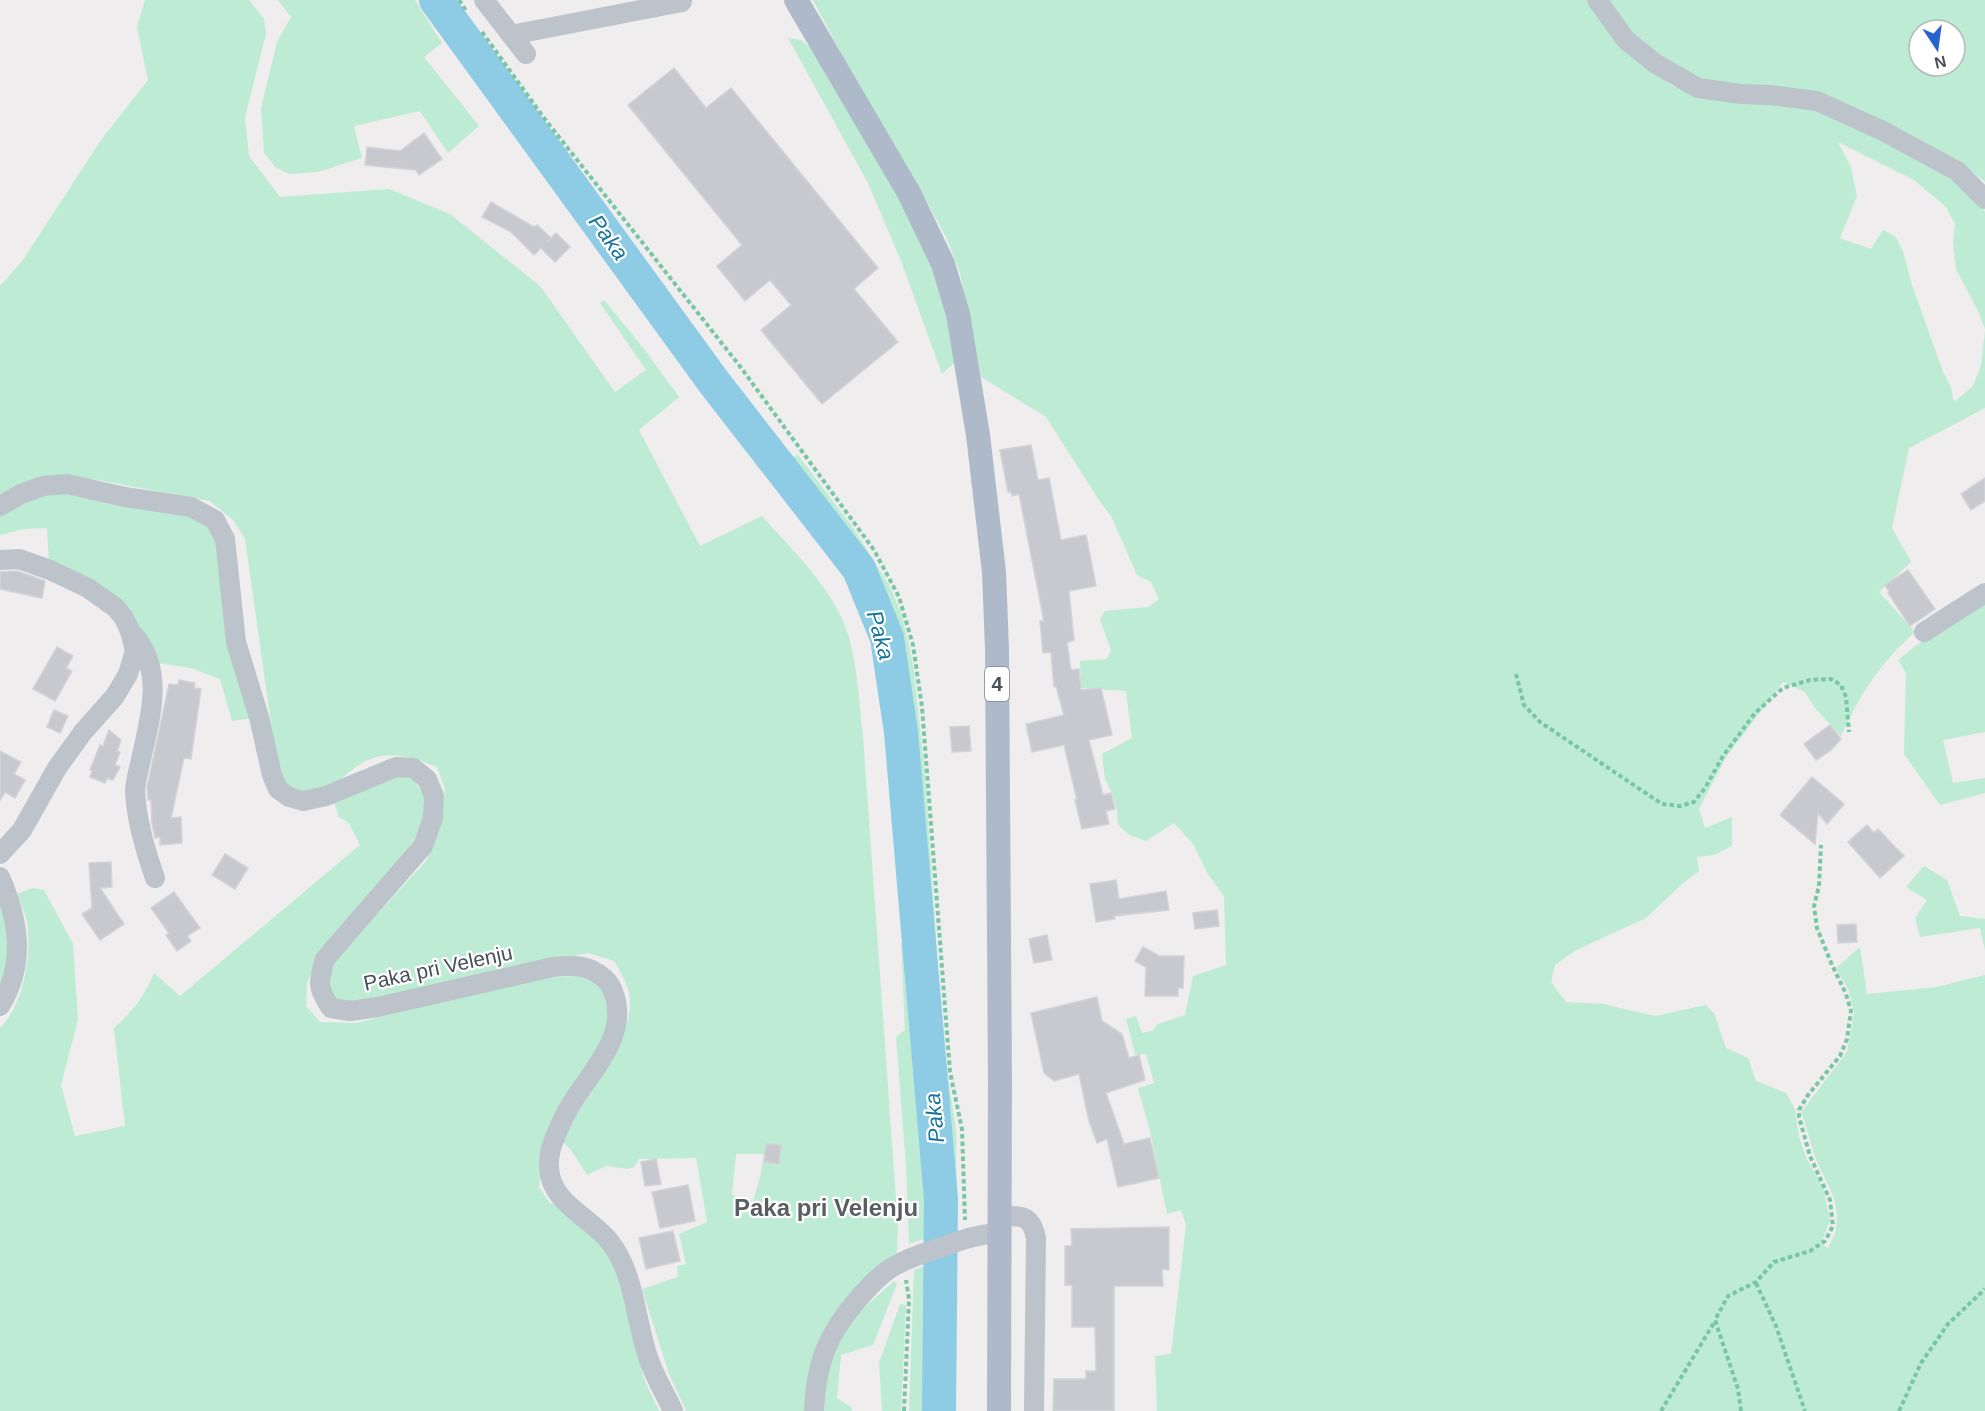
<svg xmlns="http://www.w3.org/2000/svg" width="1985" height="1411" font-family="Arial,sans-serif">
<style>
.green{fill:#beebd3;fill-rule:evenodd}
.lines{fill:none;stroke-linecap:round;stroke-linejoin:round}
.river{stroke:#8ecbe4;stroke-width:34}
.building{fill:#c7c9cf;stroke:#d1d3d8;stroke-width:1.5}
.path{stroke:#78c6a6;stroke-width:4;stroke-dasharray:4.5 3;stroke-linecap:butt}
.minor{stroke:#bcc3cb;stroke-width:20}
.major{stroke:#aebaca;stroke-width:24}
.labels{text-anchor:middle;stroke-width:4.5;stroke-linejoin:round;paint-order:stroke}
.shield{fill:#fff;stroke:#7e848b;stroke-width:1.5}
.shield-label{font-size:20px;font-weight:bold;fill:#474f59}
.street-label{font-size:21px;fill:#474f59;stroke:#fff}
.water-label{font-size:22px;font-style:italic;fill:#17759c;stroke:#fff}
.quarter-label{font-size:24px;font-weight:bold;fill:#5a5d61;stroke:#fff}
</style>
<rect width="100%" height="100%" fill="#efeded"/>
<g class="green">
<path d="M145 0H249L264 19 266 34 245 118 249 156 280 197 389 189 450 214 540 286 615 392 646 370 600 303 604 300 644 349 679 397 639 430 700 546 762 516C792 550 828 583 845 626 857 656 859 703 863 736L898 1228 897 1252 876 1270 832 1320 807 1411H686L669 1374 642 1289 678 1277 677 1266 686 1264 679 1234 707 1222 696 1158 639 1159 634 1167 628 1169 606 1166 587 1175 571 1150 562 1141 565 1132C586 1099 632 1039 630 1000 629 985 621 973 614 961L588 953 346 1005 329 1002 322 985 337 958 426 861 442 821 445 789 437 767C408 755 381 747 353 769 344 776 334 787 323 790 314 793 304 793 295 795L279 780 245 539 233 520 210 501 93 479 55 477 0 497V286L23 260 101 140 148 80 137 27ZM736 1154H764L760 1177 753 1201 732 1195Z"/>
<path d="M278 0H415L442 43 424 57 479 126 448 153 420 111 354 126 362 158 318 172 289 174 275 167 264 153 261 108 277 42 291 17Z"/>
<path d="M813 0H1588L1643 62 1672 86 1700 96 1784 105 1809 109 1839 118 1953 177 1979 199 1985 212V329L1978 311 1956 269 1953 242 1955 224 1946 207 1914 180 1838 142 1851 167 1857 196 1840 238 1871 249 1883 230 1895 236 1903 251 1912 285 1943 372 1951 387 1954 402 1973 386 1981 365 1985 331V408L1909 448 1892 528 1911 562 1879 592 1915 632C1882 661 1859 695 1841 736L1814 707 1805 692 1783 682 1726 757 1699 809 1705 828 1732 817V846L1714 855 1697 857 1699 871 1682 884 1646 918 1576 950 1555 965 1551 982 1566 1002 1603 1004 1655 1016 1706 1005 1714 1013 1726 1048 1748 1058 1756 1081 1786 1093 1795 1109 1799 1137 1806 1157 1823 1188 1830 1220 1821 1244 1828 1248 1836 1231 1837 1215 1834 1198 1815 1157 1802 1114V1111L1847 1052 1854 1013 1849 991 1836 968 1860 947 1867 994 1937 987 1985 975V1411H1157L1155 1356 1171 1354 1186 1225 1181 1210 1167 1214 1151 1135 1138 1088 1154 1083 1146 1054H1135L1126 1019 1136 1016 1142 1033 1152 1031 1158 1024 1185 1015 1193 976 1226 965 1224 896 1208 874 1193 844 1174 823 1146 841 1130 835 1118 825 1117 810 1112 793 1105 779 1102 754 1132 738 1126 691 1081 688 1080 661 1107 659 1111 650 1100 619 1105 611 1148 607 1159 599 1151 582 1137 575 1112 518 1097 497 1046 417 981 377 960 273 947 239 913 176 851 72Z"/>
<path d="M1607 0H1985V182L1979 177 1892 127 1726 88 1667 66 1623 24ZM1919 30H1955V66H1919Z"/>
<path d="M788 38 801 40 810 47 877 159 917 232 932 267 947 318 955 362 942 374 901 261 868 183Z"/>
<path d="M798 455 854 529 889 585 901 613 909 645 914 671 925 775 943 1041 956 1131 957 1228 946 1232 932 1008 916 801 903 671 898 646 885 607 874 584 818 498 787 458Z"/>
<path d="M53 490 189 513 211 527 222 550 253 718 232 721 220 679 191 668 157 663 146 636 121 602 49 562 47 528 24 529 0 535V515Z"/>
<path d="M1985 601V732L1943 740 1953 783 1985 778V793L1940 805 1904 754 1906 673 1898 660 1931 634Z"/>
<path d="M401 775 414 780 425 797 427 820 399 862 319 955 307 983 306 1006 320 1022 356 1023 539 978 581 976 603 987 611 1004 602 1042 547 1140 539 1187 549 1202 572 1213 614 1257 644 1379 659 1411H0V1028C24 1004 32 955 27 921 25 912 20 903 17 894L32 888 44 890 73 944 78 1020 61 1085 75 1136 125 1126 114 1028C132 1012 145 996 154 973L180 996 360 845 349 823 339 817 334 802Z"/>
<path d="M1924 866 1947 880 1960 916 1985 919V950L1980 928 1920 937 1915 918 1927 900 1906 887Z"/>
<path d="M0 893 13 942 0 998Z"/>
<path d="M911 935 920 1017 932 1236 909 1244 906 1166 896 1037 905 1030 901 943Z"/>
<path d="M931 1264 925 1345V1411H909L914 1270Z"/>
<path d="M894 1281 897 1284 873 1345 841 1355 837 1398 851 1407 852 1411H821L826 1369 849 1321Z"/>
<path d="M900 1304 906 1305 901 1411H882L879 1363Z"/>
</g>
<g class="lines">
<path class="river" d="M436 0 713 381 859 569 887 638 901 732 941 1199 939 1411"/>
</g>
<g class="building">
<path d="M674 68 706 108 731 88 878 268 854 289 898 342 822 404 761 330 791 305 770 280 745 301 717 266 742 245 628 105Z"/>
<path d="M424 133 442 159 419 175 416 170 365 165 367 147 400 151Z"/>
<path d="M491 202 534 227 537 225 551 238 548 241 556 233 570 247 555 262 541 248 534 255 511 232 482 217Z"/>
<path d="M1031 445 1038 480 1049 478 1061 540 1086 535 1096 586 1069 591 1074 640 1067 643 1071 670 1079 669 1081 690 1101 688 1112 735 1089 740 1103 795 1111 793 1115 809 1106 811 1109 824 1082 829 1075 800H1077L1064 745 1032 752 1026 724 1064 715 1056 686 1054 687 1051 652 1043 653 1040 621H1044L1019 494 1012 496 1011 491 1008 492 1000 450Z"/>
<path d="M1985 478V501L1971 510 1961 494Z"/>
<path d="M1908 570 1935 609 1910 626 1888 593 1889 591 1885 585Z"/>
<path d="M17 571 45 581 42 598 0 589V572Z"/>
<path d="M57 647 73 656 66 668 72 671 55 701 33 689Z"/>
<path d="M179 680 195 683 194 688 201 689 191 759 184 758 171 818 181 817 182 843 160 845V837L155 838 152 824 151 800H148L147 787 169 684 178 685Z"/>
<path d="M54 710 68 716 60 733 47 727Z"/>
<path d="M1830 725 1841 739 1830 751 1816 760 1804 744Z"/>
<path d="M969 726 971 751 952 752 950 727Z"/>
<path d="M109 730 121 740 117 751 120 752 115 765 120 767 113 780 107 778 105 783 90 777 92 771 90 770 100 745 103 746Z"/>
<path d="M0 751 21 762 14 774 25 780 15 798 5 792 0 800Z"/>
<path d="M1812 777 1844 804 1827 824 1818 813 1815 844 1780 815Z"/>
<path d="M1867 825 1874 833 1878 829 1904 856 1880 878 1848 842Z"/>
<path d="M225 854 248 868 235 889 212 875Z"/>
<path d="M111 862 112 887 100 888 124 924 100 940 82 914 92 908 89 863Z"/>
<path d="M1116 880 1119 899 1166 891 1169 910 1114 916 1115 919 1096 922 1090 884Z"/>
<path d="M174 892 200 928 187 936 191 941 177 951 166 935 169 933 151 908Z"/>
<path d="M1217 910 1219 926 1195 929 1193 913Z"/>
<path d="M1856 924 1857 942 1838 943 1837 925Z"/>
<path d="M1047 935 1052 960 1034 963 1029 939Z"/>
<path d="M1143 947 1159 956H1184L1183 988H1178V996H1145L1146 967 1135 961Z"/>
<path d="M1097 997 1102 1021 1122 1034 1129 1058 1139 1055 1145 1080 1106 1093 1124 1144 1150 1138 1159 1178 1118 1187 1107 1139 1097 1143 1089 1121 1079 1074 1054 1081 1044 1073 1031 1013Z"/>
<path d="M766 1144 781 1145 779 1164 764 1162Z"/>
<path d="M656 1159 661 1184 645 1186 641 1162Z"/>
<path d="M688 1185 695 1221 660 1228 652 1192Z"/>
<path d="M1169 1227V1270L1162 1269 1163 1286H1114V1411H1053L1054 1379H1086V1371H1096L1095 1327H1072V1285H1065V1246H1072L1071 1229Z"/>
<path d="M673 1231 680 1261 646 1269 639 1238Z"/>
</g>
<g class="lines">
<g class="path">
<path d="M459 0 467 12"/>
<path d="M482 32 544 118 739 365 874 550 899 597 913 645 922 707 950 1072 962 1129 965 1220"/>
<path d="M1516 674 1524 705 1540 722 1662 804 1680 806 1694 802 1705 788 1723 756 1755 713 1783 688 1810 680 1831 679 1841 685 1846 697 1849 732"/>
<path d="M1756 1283 1776 1326 1805 1411"/>
<path d="M904 1411 909 1299 906 1280"/>
<path d="M1661 1411 1715 1321"/>
<path d="M1741 1411 1738 1389 1715 1320 1728 1296 1756 1282 1774 1262 1810 1251 1825 1241 1833 1226 1830 1200 1810 1156 1799 1117V1110L1808 1095 1840 1056 1847 1039 1851 1011 1846 994 1832 965 1817 928 1814 906 1819 886 1821 845"/>
<path d="M1899 1411 1921 1363 1948 1324 1985 1289"/>
</g>
<g class="minor">
<path d="M484 0 526 54"/>
<path d="M1597 0 1626 40 1656 64 1698 88 1741 94 1770 95 1817 101 1883 131 1957 171 1985 199"/>
<path d="M511 35 682 2V0"/>
<path d="M0 506 21 494 43 486 67 484 125 497 191 507 215 520 225 539 236 642 259 717 272 775 278 789 289 797 303 801 326 796 396 767 413 768 427 779 434 796 433 818 423 846 325 959C318 982 317 988 331 1008L350 1011 378 1007 553 967C573 965 587 964 604 978 611 984 612 989 615 997 628 1041 583 1079 565 1115 558 1130 548 1149 549 1166 549 1203 591 1217 610 1242 635 1274 635 1319 648 1357 654 1376 665 1393 673 1411"/>
<path d="M0 560 19 559 50 570 88 588 116 608 124 618 130 631 135 651 128 674 115 696 83 732 57 768 22 830 0 854"/>
<path d="M1924 632 1985 593"/>
<path d="M134 635C166 673 149 721 140 764 138 773 135 783 135 792 137 822 145 849 155 878"/>
<path d="M0 877C19 921 26 964 0 1006"/>
<path d="M1000 1216C1021 1216 1031 1214 1036 1238L1034 1411"/>
<path d="M814 1411C816 1363 827 1335 858 1299 868 1288 878 1276 891 1268 907 1258 924 1253 942 1247 961 1240 978 1234 999 1233"/>
</g>
<path class="major" d="M796 0 909 193 943 264 958 314 978 435 994 572 997 649 1000 1080 999 1411"/>
</g>
<g class="labels">
<rect class="shield" x="985" y="667" width="24" height="34" rx="4.5"/>
<g class="shield-label">
<text x="997" y="691">4</text>
</g>
<g class="street-label">
<text transform="translate(438 968) rotate(-12)" y="7">Paka pri Velenju</text>
</g>
<g class="water-label">
<text transform="translate(609 237) rotate(54)" y="8">Paka</text>
<text transform="translate(881 635) rotate(74)" y="8">Paka</text>
<text transform="translate(934 1118) rotate(-95)" y="8">Paka</text>
</g>
<g class="quarter-label">
<text x="826" y="1216">Paka pri Velenju</text>
</g>
</g>
<g transform="translate(1937 48) rotate(167)"><circle r="28" fill="#ffffff" stroke="#b5b9bd" stroke-width="1.5"/>
<path d="M0-4.5L10 22L0 15L-10 22Z" fill="#2663d0"/>
<text y="-9" font-size="16" font-weight="bold" text-anchor="middle" fill="#474f59">N</text>
</g>
</svg>
